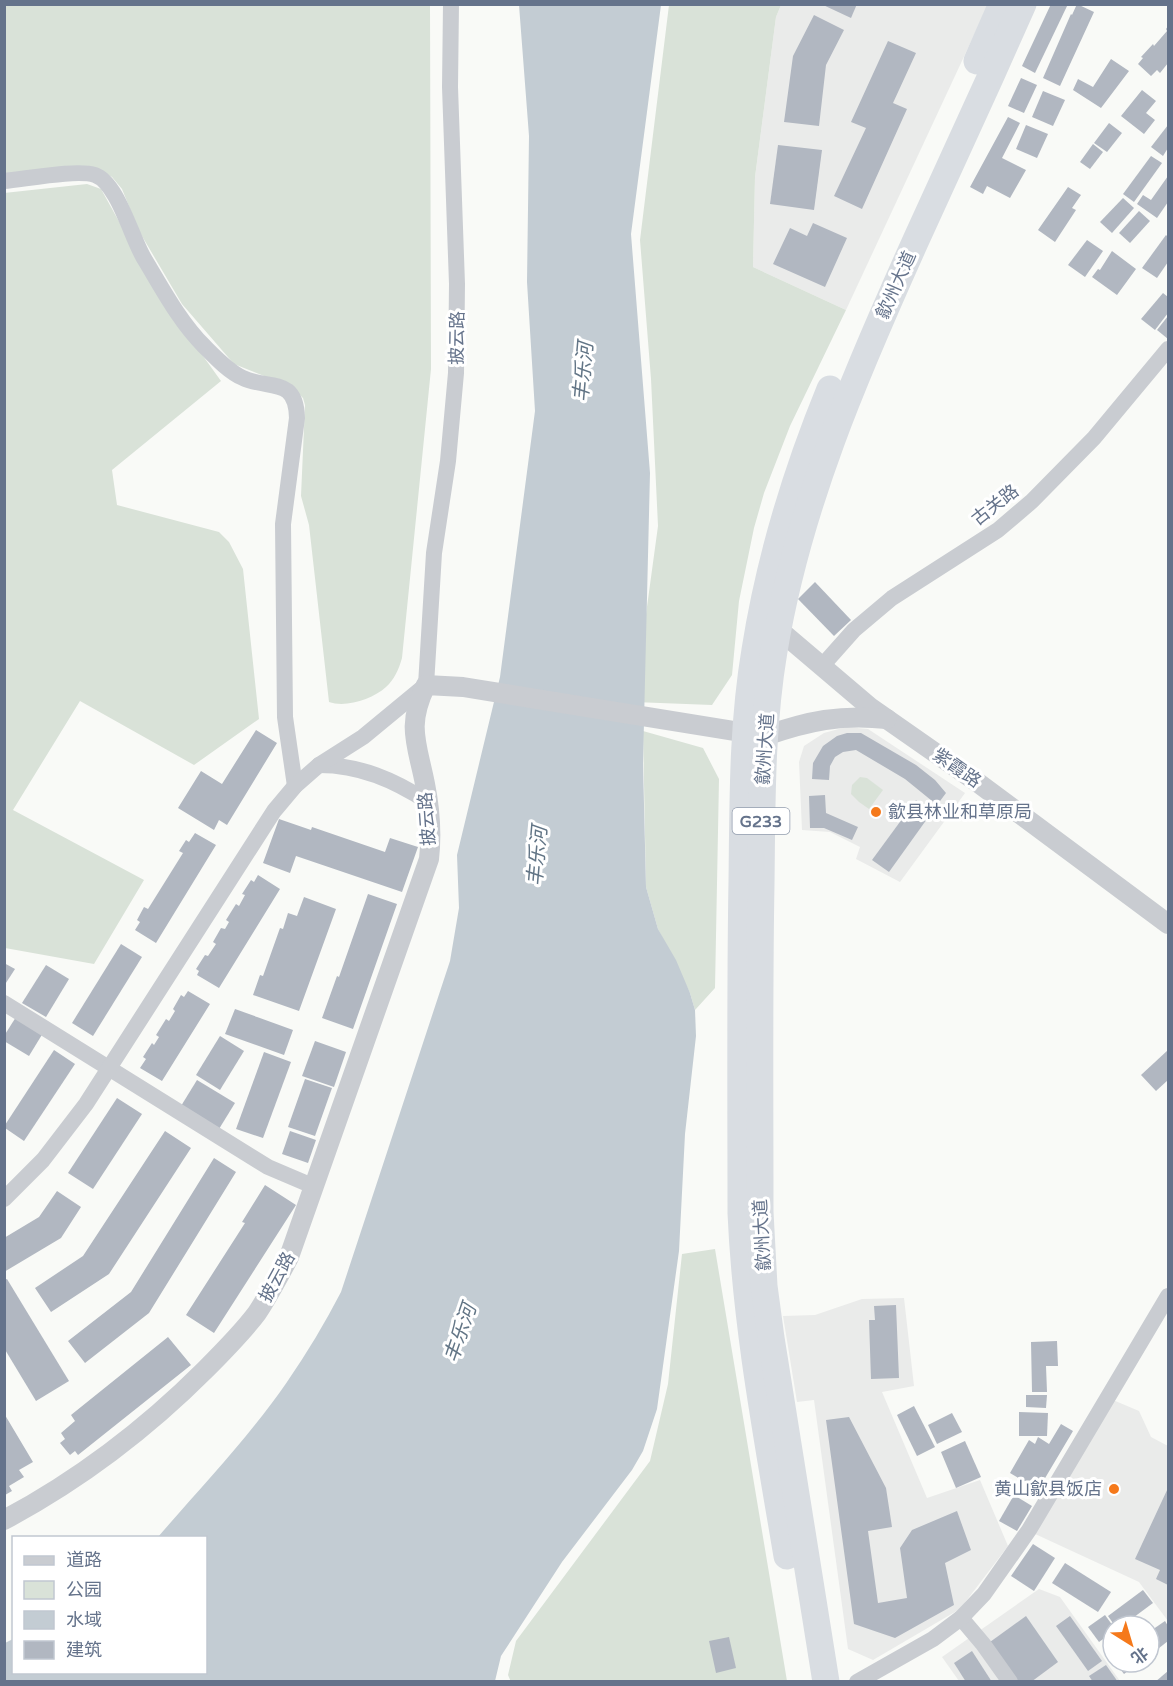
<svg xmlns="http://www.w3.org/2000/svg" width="1173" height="1686" font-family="'Varela Round','Noto Sans SC',sans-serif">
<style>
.built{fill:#eaebea}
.green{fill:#d9e2d8}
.water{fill:#c3ccd3}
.building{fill:#b1b7c1}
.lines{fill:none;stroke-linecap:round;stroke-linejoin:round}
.minor{stroke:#c9ccd1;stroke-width:16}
.tertiary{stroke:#c9ccd1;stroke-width:20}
.trunk{stroke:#d9dde2;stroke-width:27}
.poi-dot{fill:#f5791b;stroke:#fff;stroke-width:2}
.labels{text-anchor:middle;stroke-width:6;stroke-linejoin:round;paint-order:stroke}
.shield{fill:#fff;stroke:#939dae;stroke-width:1.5}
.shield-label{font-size:16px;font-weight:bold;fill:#65738b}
.street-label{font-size:18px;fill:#65738b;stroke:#fff}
.poi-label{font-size:18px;fill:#65738b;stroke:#fff;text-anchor:start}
.water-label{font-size:20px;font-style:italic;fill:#627586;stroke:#fff}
</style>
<rect width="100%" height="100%" fill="#f9faf7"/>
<g class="built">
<path d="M781 5H988L846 310 753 267 755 177 776 17Z"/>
<path d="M846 727 868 729 965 793 900 882 856 859 860 847 830 832 802 830 799 762 804 746 824 733Z"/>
<path d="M904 1298 914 1386 882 1392 927 1498 980 1480 1008 1546 960 1609 873 1660 848 1649 814 1400 797 1402 783 1316 815 1315 862 1299Z"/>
<path d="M1113 1400 1139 1411 1151 1437 1168 1446V1621L1139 1582 1033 1533Z"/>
<path d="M1039 1589 1060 1597 1120 1681H959L942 1657Z"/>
</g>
<g class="green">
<path d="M5 5H430L431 369 402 658C399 669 394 680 386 687 373 699 346 708 329 702L309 525 301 496 305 405 303 398 292 387 234 364 182 304 139 231 122 189 112 177 105 173 5 181Z"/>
<path d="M669 5H781L776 17 755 177 753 267 846 310 790 426 764 493 754 528 739 601 732 675 712 705 634 702 658 526 651 379 640 240Z"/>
<path d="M87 184 101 189 162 299 221 381 112 470 117 505 219 532 229 542 243 569 259 719 194 765 80 701 13 810 144 880 94 964 5 948 4 193Z"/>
<path d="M643 731 703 748 719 779 715 988 695 1010 690 993 658 929 646 887Z"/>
<path d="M860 777 867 778 883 790 869 809 859 802 851 794 852 785Z"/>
<path d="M715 1249 787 1681 511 1682 508 1675 516 1641 650 1461 668 1384 682 1254Z"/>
</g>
<path class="water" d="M519 5H661L631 234 650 473 643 763 646 887 658 929 676 960 690 993 695 1010 696 1036 685 1134 679 1251 657 1409 643 1451 632 1470 562 1562 501 1656 495 1681 5 1682V1643L13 1639 14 1672H206V1538L158 1537C201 1487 249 1437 287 1382 307 1353 325 1323 341 1292L450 961 459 908 457 855 500 677 535 411 527 282 529 136Z"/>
<g class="building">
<path d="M821 4H857L851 18Z"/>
<path d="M1051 4H1068L1035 73 1022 66Z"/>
<path d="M1077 4 1094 12 1060 86 1043 78 1071 14 1072 15Z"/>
<path d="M814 15 844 30 826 65 819 126 784 122 793 56Z"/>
<path d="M1168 26V63L1160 73 1157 70 1151 76 1138 64 1143 58 1141 57 1153 44 1154 46 1167 31 1166 29Z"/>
<path d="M888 41 916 53 893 103 907 109 862 209 834 196 866 128 851 122Z"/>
<path d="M1111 59 1129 71 1101 108 1073 90 1078 79 1093 87Z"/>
<path d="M1021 78 1037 85 1024 113 1008 106Z"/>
<path d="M1142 90 1156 101 1146 113 1155 120 1144 134 1121 116Z"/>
<path d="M1043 91 1065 100 1053 126 1032 117Z"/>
<path d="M1008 117 1020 123 1002 158 1026 170 1010 198 987 186 983 194 970 187Z"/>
<path d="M1109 123 1122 133 1107 152 1094 143Z"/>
<path d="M1026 125 1048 134 1037 158 1016 149Z"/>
<path d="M1168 125V148L1163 156 1151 147Z"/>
<path d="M1093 144 1103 152 1090 169 1080 162Z"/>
<path d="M778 145 822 150 814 210 770 204Z"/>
<path d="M1151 156 1162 163 1134 202 1123 194Z"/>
<path d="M1168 176V202L1157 218 1137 204 1143 195 1151 200Z"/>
<path d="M1068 187 1081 195 1072 208 1076 210 1055 242 1038 230Z"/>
<path d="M1123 198 1134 208 1112 233 1100 222Z"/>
<path d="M1139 211 1150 221 1130 243 1119 233Z"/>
<path d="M813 223 847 238 825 287 773 264 790 228 807 236Z"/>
<path d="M1166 235 1168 237V262L1157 278 1142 268Z"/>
<path d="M1087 240 1103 251 1085 277 1068 265Z"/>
<path d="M1112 251 1136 269 1117 295 1092 277 1098 269 1100 270Z"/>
<path d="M1163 293 1168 297V313L1155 330 1141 319Z"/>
<path d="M1168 316V339L1157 330Z"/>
<path d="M815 582 851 620 834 636 798 599Z"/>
<path d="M256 730 277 743 227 825 219 820 214 830 178 808 201 771 222 784Z"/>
<path d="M847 733H861L916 765 935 780 946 793 937 805 905 779 856 750 843 752 835 757 830 766 829 780 812 779 813 763 823 746 837 736Z"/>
<path d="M825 795 826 813 858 827 852 840 824 828H810L809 796Z"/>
<path d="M916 800 932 812 889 872 872 860Z"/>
<path d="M279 819 311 830 312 827 385 852 390 838 418 847 402 892 296 856 290 873 263 863Z"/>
<path d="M195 833 216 845 156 943 135 930 140 922 137 920 144 907 148 909 183 853 179 851 186 840 189 842Z"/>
<path d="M258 875 280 889 219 988 197 975 199 971 196 969 205 955 208 956 216 944 213 942 221 928 225 929 229 922 226 920 236 904 239 906 245 895 242 894 251 880 254 882Z"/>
<path d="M368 894 397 904 353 1029 322 1018 337 976 339 977Z"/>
<path d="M304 897 336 909 299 1011 253 995 260 975 263 976 280 928 283 929 288 913 297 916Z"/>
<path d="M121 944 142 957 93 1036 72 1023Z"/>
<path d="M4 963 15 969 4 986Z"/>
<path d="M46 965 69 979 46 1017 22 1003Z"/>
<path d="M188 991 210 1004 162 1081 140 1068 146 1059 143 1057 152 1043 154 1045 159 1037 156 1035 166 1019 169 1021 175 1011 173 1009 181 995 184 997Z"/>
<path d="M235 1009 293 1030 284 1055 225 1034Z"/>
<path d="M16 1017 43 1033 29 1056 4 1041V1036Z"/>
<path d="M220 1036 244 1051 220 1090 196 1075Z"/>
<path d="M315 1041 346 1052 334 1087 302 1076Z"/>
<path d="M54 1050 75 1064 24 1141 5 1128V1125Z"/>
<path d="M1168 1050V1080L1156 1091 1141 1075Z"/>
<path d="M264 1052 291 1062 263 1138 236 1129Z"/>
<path d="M305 1079 332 1088 315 1136 288 1127Z"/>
<path d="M197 1080 235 1103 219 1129 181 1106Z"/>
<path d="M117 1098 142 1114 93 1189 68 1173Z"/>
<path d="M165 1131 191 1148 109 1274 51 1312 35 1288 83 1256Z"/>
<path d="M290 1131 316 1140 308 1163 282 1154Z"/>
<path d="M214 1158 236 1172 149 1313 85 1363 68 1341 131 1292Z"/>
<path d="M265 1185 296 1205 214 1333 186 1315 245 1223 242 1222Z"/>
<path d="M57 1191 81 1207 61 1238 4 1272V1238L39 1217Z"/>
<path d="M7 1279 69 1381 36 1401 4 1348V1280Z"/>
<path d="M896 1305 899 1378 871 1379 869 1320H875L874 1306Z"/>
<path d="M168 1337 191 1365 78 1455 75 1451 70 1455 60 1443 65 1439 61 1433 75 1421 71 1415Z"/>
<path d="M1057 1341 1058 1366H1046L1047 1392H1032L1031 1342Z"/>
<path d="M1026 1395H1047L1046 1408 1026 1407Z"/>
<path d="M914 1406 935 1447 917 1456 897 1415Z"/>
<path d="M1019 1412 1048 1413 1047 1436H1019Z"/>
<path d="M952 1413 962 1432 937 1444 928 1425Z"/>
<path d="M5 1415 33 1462 19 1470 24 1477 9 1486 12 1491 5 1495Z"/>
<path d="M849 1417 886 1488 892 1527 868 1531 878 1603 907 1598 900 1548 912 1530 957 1511 971 1550 945 1563 954 1605 895 1638 854 1624 826 1420Z"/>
<path d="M1061 1424 1073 1431 1038 1490 1010 1473 1029 1440 1035 1444 1038 1437 1049 1444Z"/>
<path d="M965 1441 981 1477 956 1488 941 1452Z"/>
<path d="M1168 1488V1585L1156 1579 1160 1570 1135 1559Z"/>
<path d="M1014 1495 1032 1506 1017 1531 999 1521Z"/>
<path d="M1033 1544 1055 1558 1034 1591 1011 1576Z"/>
<path d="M1065 1563 1111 1592 1098 1612 1052 1583Z"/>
<path d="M1143 1590 1153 1603 1122 1626H1115L1108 1616Z"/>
<path d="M1105 1615 1113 1626V1632L1099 1642 1088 1627Z"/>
<path d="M1026 1616 1058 1662 1031 1682H1018L990 1642Z"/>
<path d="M1070 1616 1102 1661 1088 1671 1056 1626Z"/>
<path d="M1165 1621 1168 1626V1641L1149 1656V1632Z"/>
<path d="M729 1637 736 1668 716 1673 709 1641Z"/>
<path d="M972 1651 992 1682H966L954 1663Z"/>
<path d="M1115 1662H1140L1124 1674Z"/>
<path d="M1106 1665 1118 1682H1093L1089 1676Z"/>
<path d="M1168 1671V1682H1155Z"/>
</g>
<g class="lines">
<g class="minor">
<path d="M4 181C26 179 77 169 95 175 118 183 132 240 145 260 163 290 180 322 204 346 215 357 229 372 243 378 269 390 296 376 297 418L283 524 285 717 295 786"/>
<path d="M822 666 854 630 892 598 998 530 1032 501 1094 438 1168 349"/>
<path d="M319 765C360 765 394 780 428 802"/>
<path d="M4 1003 268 1167 315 1187"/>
<path d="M4 1199 43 1160 86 1104 274 811 295 786 319 765 363 737 426 685 434 553 448 461 456 373 457 284 450 87 451 4"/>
<path d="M961 1618 983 1644 1010 1682"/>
<path d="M857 1682 933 1639 961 1618 984 1594 1029 1530 1168 1296"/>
</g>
<g class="tertiary">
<path d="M778 629 871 708 977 782 1168 924"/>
<path d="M4 1520C79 1480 145 1430 205 1370 223 1352 242 1333 257 1313 269 1295 279 1276 289 1257L429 859C432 833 430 809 425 784 417 743 406 726 426 685L463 687 765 736C808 721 841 714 887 719"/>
</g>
<g class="trunk">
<path d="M977 61 1002 4"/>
<path d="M787 1556C768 1442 746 1328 741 1213 741 1102 740 992 742 881 743 804 742 727 755 650 769 561 796 472 830 389"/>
<path d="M826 1682 771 1338 764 1286 760 1212C760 1103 759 993 761 884 762 806 761 728 774 651 798 506 856 373 916 240 952 162 988 83 1023 4"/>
</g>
</g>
<g class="poi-dot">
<circle cx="876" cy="812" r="6"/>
<circle cx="1114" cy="1489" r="6"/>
</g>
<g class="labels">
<rect class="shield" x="732.5" y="808" width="57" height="26" rx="4.5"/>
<g class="shield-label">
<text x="761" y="827">G233</text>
</g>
<g class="street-label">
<text transform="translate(896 285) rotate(-66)" y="6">歙州大道</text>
<text transform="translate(457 338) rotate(-89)" y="6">披云路</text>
<text transform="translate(995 505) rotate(-38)" y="6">古关路</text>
<text transform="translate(765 749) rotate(-86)" y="6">歙州大道</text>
<text transform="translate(957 768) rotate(35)" y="6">紫霞路</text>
<text transform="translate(427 819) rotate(-94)" y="6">披云路</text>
<text transform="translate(762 1235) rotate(-93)" y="6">歙州大道</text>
<text transform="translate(277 1277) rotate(-61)" y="6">披云路</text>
</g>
<g class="poi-label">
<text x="888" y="818">歙县林业和草原局</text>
<text x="1102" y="1495" text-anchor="end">黄山歙县饭店</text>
</g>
<g class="water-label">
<text transform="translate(583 372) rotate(-85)" y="7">丰乐河</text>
<text transform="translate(537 856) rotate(-85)" y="7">丰乐河</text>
<text transform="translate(460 1333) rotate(-71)" y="7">丰乐河</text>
</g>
</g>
<rect width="1173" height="1686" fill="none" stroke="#65738b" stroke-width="12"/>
<rect x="12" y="1536" width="195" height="138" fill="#ffffff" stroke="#c1c7d1" stroke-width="1.5"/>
<rect x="24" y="1556" width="30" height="9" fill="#c9ccd1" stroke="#c1c7d1" stroke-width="1.5"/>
<text x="66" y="1566" font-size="18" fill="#65738b">道路</text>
<rect x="24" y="1581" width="30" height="18" fill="#d9e2d8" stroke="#c1c7d1" stroke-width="1.5"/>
<text x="66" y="1596" font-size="18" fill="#65738b">公园</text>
<rect x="24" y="1611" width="30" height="18" fill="#c3ccd3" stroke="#c1c7d1" stroke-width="1.5"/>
<text x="66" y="1626" font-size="18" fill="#65738b">水域</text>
<rect x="24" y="1641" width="30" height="18" fill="#b1b7c1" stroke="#c1c7d1" stroke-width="1.5"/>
<text x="66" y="1656" font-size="18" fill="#65738b">建筑</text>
<g transform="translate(1131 1644) rotate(143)"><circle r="28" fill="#ffffff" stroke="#c1c7d1" stroke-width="1.5"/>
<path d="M0-4.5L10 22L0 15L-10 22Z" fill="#f5791b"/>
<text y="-9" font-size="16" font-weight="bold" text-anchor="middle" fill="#65738b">北</text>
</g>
</svg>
